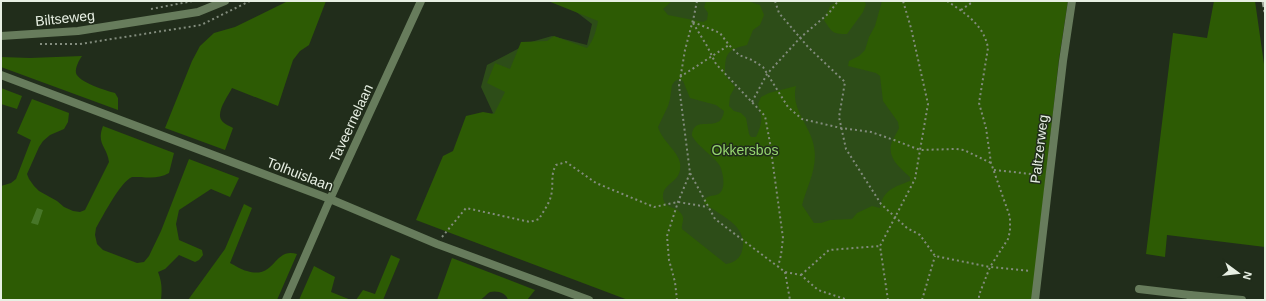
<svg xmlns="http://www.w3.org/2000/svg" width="1266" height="301" font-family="Helvetica,sans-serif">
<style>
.green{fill:#2d4d18}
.forest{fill:#2d5b04;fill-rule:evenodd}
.water{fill:#477628}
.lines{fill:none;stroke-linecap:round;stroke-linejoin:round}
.path{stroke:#828c7d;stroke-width:2;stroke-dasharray:2 3;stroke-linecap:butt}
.minor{stroke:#677c5c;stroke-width:8}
.tertiary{stroke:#677c5c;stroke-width:8}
.rail{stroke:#a4ad9f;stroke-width:3;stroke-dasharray:6 3;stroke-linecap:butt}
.labels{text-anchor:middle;stroke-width:3;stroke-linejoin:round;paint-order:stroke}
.street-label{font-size:14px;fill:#e7efe3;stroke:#212d1b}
.park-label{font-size:14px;fill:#95d66f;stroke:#212d1b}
</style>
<rect width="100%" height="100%" fill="#212d1b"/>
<path class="green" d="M562 1H1064L1027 300H645L470 130 493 113 481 87 487 65 531 42 552 36 587 45 592 24Z"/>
<g class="forest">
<path d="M288 1H326L309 45 300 51 293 60 278 106 232 88C228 96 215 113 222 121 224 124 230 126 233 128L225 150 165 128 192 61 200 46 214 33 235 27Z"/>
<path d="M548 1H672L663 9 668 15 703 22 707 20 708 13 704 7 706 1H747L760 5 764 15 760 25 753 30 747 45C726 50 725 54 725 75L735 87 730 96 729 106 734 111 741 113 746 118 749 134 751 137H756C762 124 763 118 758 104L761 97 769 93 796 86C790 109 811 126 814 147 818 168 807 186 802 205L814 223H821L830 220 852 219 857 213 872 206 880 208C883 190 894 187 910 181V177C901 169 888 159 891 145 892 140 897 133 899 128L898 122 883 101 880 76 876 73 848 66 849 61 859 56 865 50 869 37 875 26 882 1H1068L1059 59 1032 300H628L416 220 443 156 453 151 466 116 483 112 494 114 505 92 487 83 495 63 510 69 521 42 547 41 554 36 587 48C594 40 596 31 598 21ZM679 79 683 81 690 98 716 105 724 111C721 136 693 112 692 136 699 148 713 155 720 166 723 173 726 187 720 193 715 197 708 194 704 200V203C720 216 749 225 742 251 740 259 733 263 726 264L682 229C681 224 685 220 682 215 677 205 664 210 663 197 662 182 683 183 680 163 678 151 662 141 658 127L668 106 670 99 672 85 675 81Z"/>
<path d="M838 1H864L866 4 863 12 847 34C832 34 832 32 824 20L830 6Z"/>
<path d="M1214 1H1255L1265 71V247L1167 235 1165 257 1146 254 1173 33 1207 38Z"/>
<path d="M82 56C79 60 75 68 76 73 78 82 107 91 115 93L118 98V110L1 67V57L30 58Z"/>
<path d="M1 88 22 96 17 109 1 104Z"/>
<path d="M32 99 69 113 68 122 64 129 50 135 43 141 39 147 27 174 29 179 34 186 39 191 57 201 64 207 73 211 80 212 85 210 109 162C107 146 96 144 103 126L174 153 169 173C160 178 152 178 141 177 139 177 135 177 132 177 120 182 103 216 96 228L95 235 97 244 103 250 137 263 144 262 149 256 161 231 189 159 239 178 230 197 211 189 179 210 176 224 179 240 202 250 203 255 199 260 195 262 179 255 165 269 158 272C162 282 162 289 161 300H1V186L11 183 16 179 31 140 17 133Z"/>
<path d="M244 204 252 208 230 263C235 265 241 270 247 271 276 280 273 247 297 254L277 300H188L225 249Z"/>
<path d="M391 255 400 259 383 300H356L363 290 375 294Z"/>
<path d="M452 258 535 290 527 300H508C507 293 497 290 490 292 486 294 483 299 480 300 476 301 444 300 437 300Z"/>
<path d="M314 266 335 277 331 292 351 300H299Z"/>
</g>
<path class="water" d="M37 208 43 210 38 225 31 223Z"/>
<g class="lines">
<g class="path">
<path d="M697 1 694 16 685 50 679 86 690 173 715 219 785 272 801 275 818 290 848 300"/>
<path d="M775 1 779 13 808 47 845 82 839 117 846 149 881 204 907 228 920 235 935 256 990 267 1030 271"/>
<path d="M947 1C965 13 984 25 988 48L979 103 986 128 991 163 1010 217V231L1008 239 990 267 979 295V300"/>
<path d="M151 9 193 1"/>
<path d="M961 10 974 1"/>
<path d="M693 22 720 33 729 45 739 55 752 60 763 67 788 107 802 119 841 128 871 132 894 140 920 150 956 149 964 150 991 163"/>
<path d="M693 23 707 46 716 64 765 116 770 143 783 238 781 255 778 267"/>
<path d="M40 44H80L201 25 250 1"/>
<path d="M680 77 729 45"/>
<path d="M752 102 767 74 800 38 829 13 838 1"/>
<path d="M994 170 1041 175"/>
<path d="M442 237 466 208 530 222 539 219C543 212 549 204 551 196 554 184 550 175 556 165L566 162 596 183 654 207 678 202 708 207"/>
<path d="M785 272 790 300"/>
<path d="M801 275 829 250 880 246"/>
<path d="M677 300 675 282 669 260 667 236 678 202 690 173"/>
<path d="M888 300 880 246 915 179 928 104 911 28 903 1"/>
<path d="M922 300 935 256"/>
</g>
<g class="minor">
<path d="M1 75 330 199 437 244 589 300"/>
<path d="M1139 289 1190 295"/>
<path d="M286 300 330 199 421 1"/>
<path d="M1191 300 1190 295 1242 300"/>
</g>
<g class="tertiary">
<path d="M1 36 78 31 198 12 225 1"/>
<path d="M1035 300 1063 61 1072 1"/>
</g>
<path class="rail" d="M1263 1 1265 12"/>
</g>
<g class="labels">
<g class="street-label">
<text transform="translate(65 18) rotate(-6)" y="5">Biltseweg</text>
<text transform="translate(351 123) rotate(-65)" y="5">Taveernelaan</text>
<text transform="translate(1039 149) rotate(-83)" y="5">Paltzerweg</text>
<text transform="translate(300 174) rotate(21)" y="5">Tolhuislaan</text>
</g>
<g class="park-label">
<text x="745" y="155">Okkersbos</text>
</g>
</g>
<rect width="1266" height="301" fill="none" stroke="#e7efe3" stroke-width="4"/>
<g transform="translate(1238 273) rotate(105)" stroke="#212d1b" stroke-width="3" paint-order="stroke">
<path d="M0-3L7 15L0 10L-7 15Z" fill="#e7efe3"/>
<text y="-6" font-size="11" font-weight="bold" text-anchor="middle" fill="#e7efe3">N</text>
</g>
</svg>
